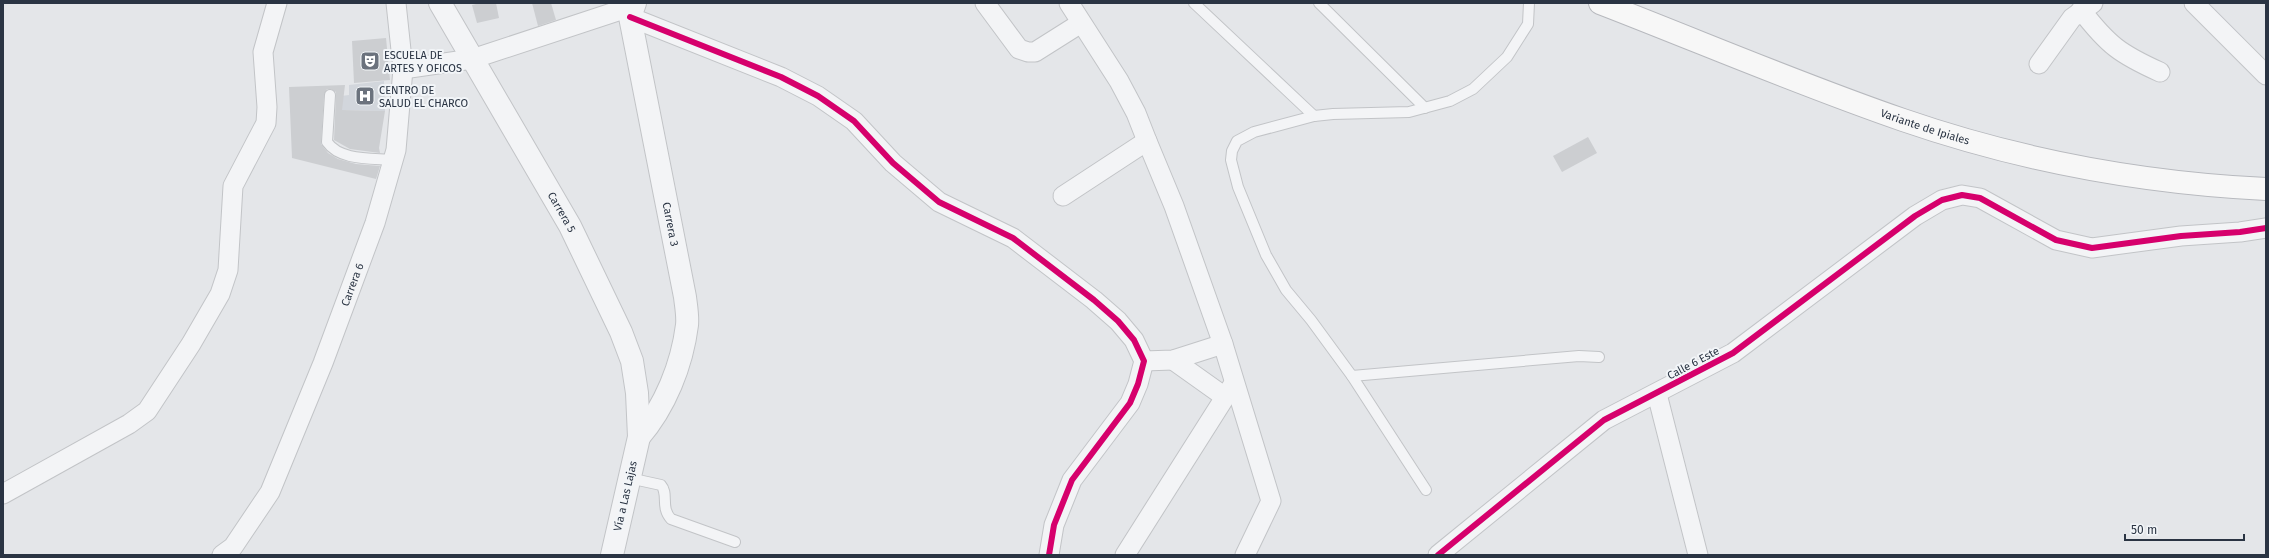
<svg xmlns="http://www.w3.org/2000/svg" width="2269" height="558" font-family="'Fira Sans',sans-serif">
<style>
.built{fill:#d2d6dc}
.building{fill:#ccced1}
.lines{fill:none;stroke-linecap:round;stroke-linejoin:round}
.service-casing{stroke:#c2c4c7;stroke-width:12}
.minor-casing{stroke:#c2c4c7;stroke-width:21}
.tertiary-casing{stroke:#c2c4c7;stroke-width:24}
.trunk-casing{stroke:#b7b9be;stroke-width:24}
.service{stroke:#f3f4f6;stroke-width:10}
.minor{stroke:#f3f4f6;stroke-width:19}
.tertiary{stroke:#f3f4f6;stroke-width:22}
.trunk{stroke:#f7f7f7;stroke-width:22}
.cycleway-casing{stroke:#f2f5f8;stroke-width:8}
.cycleway{stroke:#d6006c;stroke-width:6}
.labels{text-anchor:middle;stroke-width:4;stroke-linejoin:round;paint-order:stroke}
.poi-label{font-size:11px;fill:#2a3443;stroke:#f2f5f8;text-anchor:start}
.street-label{font-size:11px;fill:#2a3443;stroke:#f2f5f8}
</style>
<rect width="100%" height="100%" fill="#e4e6e9"/>
<path class="built" d="M384 81 385 111 342 110 341 96 349 95V85Z"/>
<g class="building">
<path d="M480 3H496L499 18 477 23 472 5Z"/>
<path d="M532 3H551L556 20 538 26Z"/>
<path d="M386 38 390 80 354 83 352 41Z"/>
<path d="M345 85 342 110 385 111 379 148 380 153 350 149 334 140 336 95V92L331 89H327L324 95 321 144 328 153 338 159 356 164 380 166 376 179 292 158 289 87Z"/>
<path d="M1588 137 1597 153 1562 172 1553 156Z"/>
</g>
<g class="lines">
<g class="service-casing">
<g id="service">
<path d="M1194 3 1314 116"/>
<path d="M1319 3 1425 108"/>
<path d="M1529 3 1528 24 1507 57 1473 89 1450 101 1409 112 1333 114 1314 116 1254 132 1237 141 1232 151 1231 160 1238 187 1266 255 1286 290 1311 320 1352 376 1579 356 1599 357"/>
<path d="M330 95 327 142C340 161 372 158 393 160"/>
<path d="M1352 376 1426 490"/>
<path d="M629 478 661 485C669 494 660 507 671 519L735 542"/>
</g>
</g>
<g class="minor-casing">
<g id="minor">
<path d="M985 3 1019 49 1028 52H1035L1081 23"/>
<path d="M1069 3 1119 81 1136 113 1147 141 1174 206 1223 344 1271 501 1245 555"/>
<path d="M2194 3 2266 75"/>
<path d="M2081 10C2108 45 2120 54 2160 72"/>
<path d="M630 17 781 77 818 96 854 121 893 163 939 202 1013 238 1094 300 1118 321 1134 340 1144 361 1138 384 1130 403 1072 480 1054 525 1049 555"/>
<path d="M2039 64 2072 18 2093 3"/>
<path d="M403 69 472 59 633 6"/>
<path d="M1063 196 1147 141"/>
<path d="M1173 360 1225 397"/>
<path d="M1144 361 1173 360 1223 344"/>
<path d="M1657 394 1698 555"/>
<path d="M3 494 129 424 147 411 191 344 220 294 228 270 233 186 266 123 267 107 263 52 277 3"/>
<path id="s1" d="M222 555 233 547 270 492 323 363 375 223 396 150 403 69 396 3"/>
<path d="M1125 555 1234 383"/>
<path d="M1438 555 1604 420 1733 353 1915 216 1942 200 1962 195 1980 198 2056 240 2092 248 2181 236 2240 232 2266 228"/>
</g>
</g>
<g class="tertiary-casing">
<g id="tertiary">
<path id="s2" d="M440 3 570 226 621 332 632 361 637 393 639 437 612 555"/>
<path id="s3" d="M635 3 630 17 685 297C686 306 688 316 687 325 682 365 665 407 639 437"/>
</g>
</g>
<g class="trunk-casing">
<g id="trunk">
<path id="s4" d="M1600 3C1701 42 1801 85 1903 120 2019 160 2144 183 2266 189"/>
</g>
</g>
<use href="#service" class="service"/>
<use href="#minor" class="minor"/>
<use href="#tertiary" class="tertiary"/>
<use href="#trunk" class="trunk"/>
<g class="cycleway-casing">
<g id="cycleway">
<path d="M630 17 781 77 818 96 854 121 893 163 939 202 1013 238 1094 300 1118 321 1134 340 1144 361 1138 384 1130 403 1072 480 1054 525 1049 555"/>
<path d="M1438 555 1604 420 1733 353 1915 216 1942 200 1962 195 1980 198 2056 240 2092 248 2181 236 2240 232 2266 228"/>
</g>
</g>
<use href="#cycleway" class="cycleway"/>
</g>
<defs>
<g id="theatre-square" transform="scale(1)"><rect x="-9" y="-9" width="18" height="18" rx="4" fill="#6b727d" stroke="#f2f5f8"/><path d="M-5-5.5Q0-4 5-5.5V0Q5 5 0 6Q-5 5-5 0ZM-3.3-2.5H-1v1.5H-3.3ZM1-2.5H3.3v1.5H1ZM-2.8 1Q0 5.5 2.8 1Z" fill="#fff"/></g>
<g id="hospital-square" transform="scale(1)"><rect x="-9" y="-9" width="18" height="18" rx="4" fill="#6b727d" stroke="#f2f5f8"/><path d="M-5-5h3v3.5h4V-5h3V5h-3V1.5h-4V5h-3Z" fill="#fff"/></g>
</defs>
<g fill-rule="evenodd">
<use href="#theatre-square" x="370" y="61"/>
<use href="#hospital-square" x="365" y="96"/>
</g>
<g class="labels">
<g class="poi-label">
<text x="384" y="59">ESCUELA DE<tspan x="384" dy="13">ARTES Y OFICOS</tspan></text>
<text x="379" y="94">CENTRO DE<tspan x="379" dy="13">SALUD EL CHARCO</tspan></text>
</g>
<g class="street-label">
<text dy="4" stroke="none"><textPath href="#s4" startOffset="348">Variante de Ipiales</textPath></text>
<text dy="4" stroke="none"><textPath href="#s2" startOffset="242">Carrera 5</textPath></text>
<text dy="4" stroke="none"><textPath href="#s3" startOffset="226">Carrera 3</textPath></text>
<text dy="4" stroke="none"><textPath href="#s1" startOffset="303">Carrera 6</textPath></text>
<text transform="translate(1693 363) rotate(-28)" y="4">Calle 6 Este</text>
<text transform="translate(625 496) rotate(-77)" y="4">Vía a Las Lajas</text>
</g>
</g>
<rect width="2269" height="558" fill="none" stroke="#2a3443" stroke-width="8"/>
<path d="M2125 534v6h119v-6" fill="none" stroke="#2a3443" stroke-width="2"/>
<text x="2131" y="534" font-size="12" fill="#2a3443" stroke="#f2f5f8" stroke-width="3" paint-order="stroke">50 m</text>
</svg>
